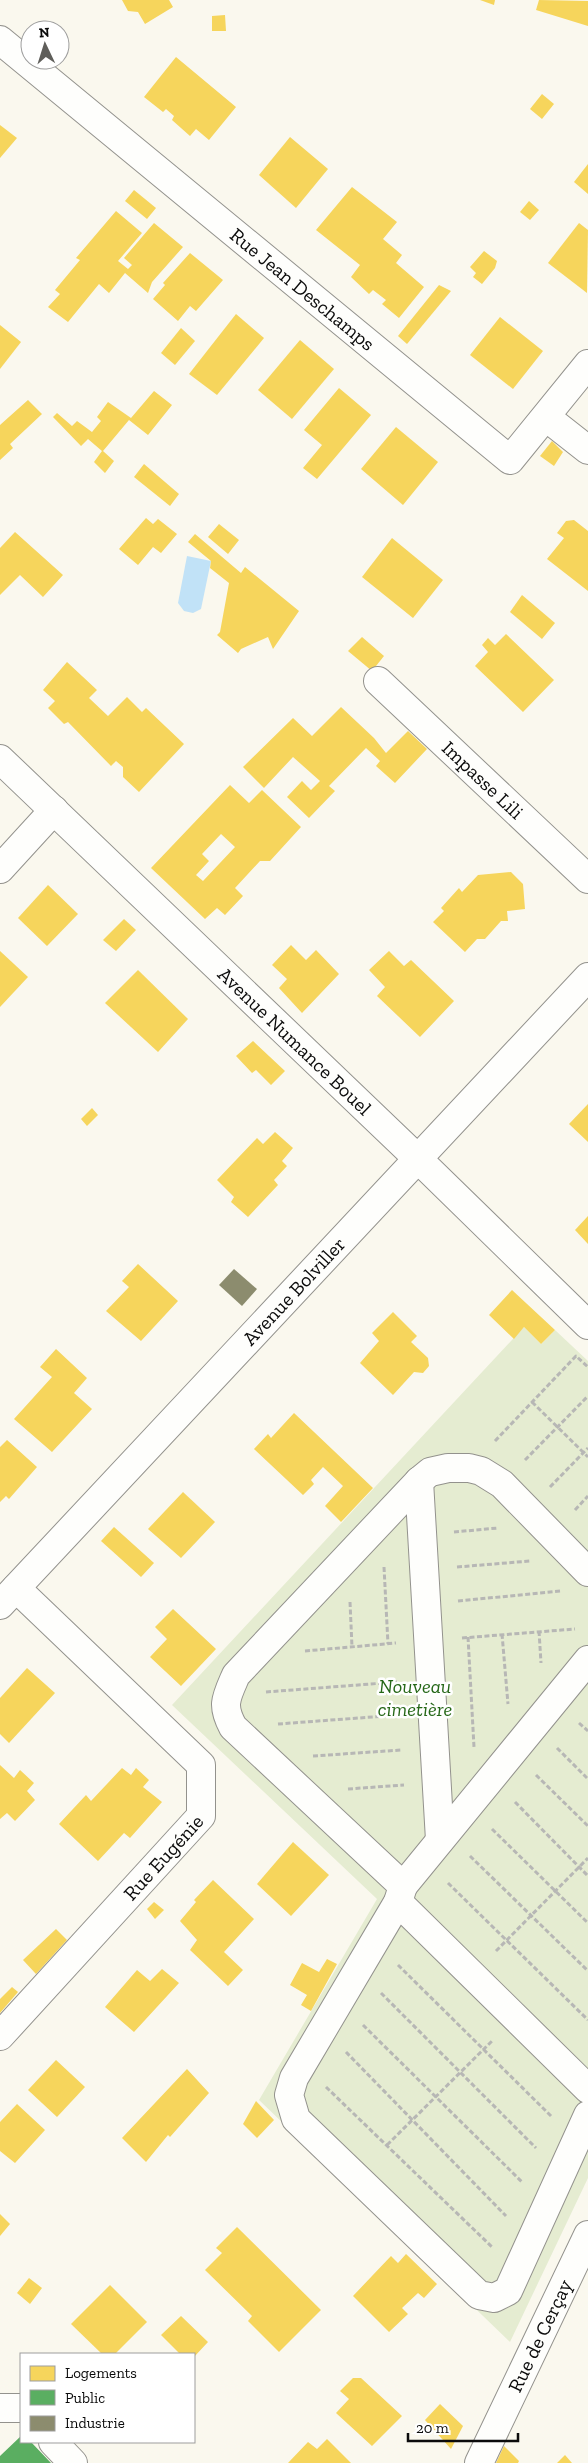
<svg xmlns="http://www.w3.org/2000/svg" width="588" height="2463" font-family="'Zilla Slab',serif">
<style>
.cemetery{fill:#e5ecd1}
.water{fill:#c1e2f7}
.homes{fill:#f6d55c;fill-rule:evenodd}
.public{fill:#5aae61}
.industry{fill:#8c8c6e}
.lines{fill:none;stroke-linecap:round;stroke-linejoin:round}
.minor-casing{stroke:#93928d;stroke-width:30}
.path{stroke:#b7b7b5;stroke-width:3;stroke-dasharray:5 2.5;stroke-linecap:butt}
.minor{stroke:#fefefc;stroke-width:28}
.labels{text-anchor:middle;stroke-width:5;stroke-linejoin:round;paint-order:stroke}
.street-label{font-size:20px;fill:#0b0b0b;stroke:#fff}
.park-label{font-size:20px;font-style:italic;fill:#256717;stroke:#fff}
</style>
<rect width="100%" height="100%" fill="#faf8ee"/>
<path class="cemetery" d="M524 1327 541 1344 555 1330 588 1361V2178L510 2342 259 2100 377 1899 172 1705Z"/>
<path class="water" d="M187 556 211 561 201 609 193 613 184 611 178 603Z"/>
<g class="homes">
<path d="M122 0H169L173 7 145 24 138 12 128 11Z"/>
<path d="M480 0H495L494 5Z"/>
<path d="M539 0 588 1V26L536 10Z"/>
<path d="M225 15 226 31H212V16Z"/>
<path d="M176 57 236 107 209 140 196 129 190 136 172 120 174 116 166 109 163 112 144 97Z"/>
<path d="M542 94 554 104 542 119 530 109Z"/>
<path d="M0 125 17 138 0 158Z"/>
<path d="M290 137 328 169 296 208 259 175Z"/>
<path d="M588 164V194L574 182Z"/>
<path d="M352 187 397 222 383 239 402 255 396 263 424 287 399 318 382 304 386 300 373 290 369 294 351 277 360 265 316 230Z"/>
<path d="M134 190 156 208 147 219 125 201Z"/>
<path d="M529 201 539 210 530 220 520 212Z"/>
<path d="M116 211 142 233 118 261 128 269 132 265 124 258 154 223 183 247 152 282 148 293 125 273 109 293 99 284 68 322 48 307 60 294 55 290 80 260 76 258Z"/>
<path d="M579 223 588 230 587 293 548 263Z"/>
<path d="M484 251 497 261 495 268 482 284 473 277 476 273 470 267Z"/>
<path d="M190 253 223 280 196 311 190 306 178 321 153 299 165 285 163 283Z"/>
<path d="M439 285 451 291 407 344 398 336Z"/>
<path d="M236 314 264 338 217 395 189 374Z"/>
<path d="M500 317 543 351 513 389 470 355Z"/>
<path d="M0 325 21 342 0 369Z"/>
<path d="M181 328 195 341 175 365 161 353Z"/>
<path d="M300 340 334 369 292 419 258 390Z"/>
<path d="M339 388 371 415 317 479 303 468 322 445 304 430Z"/>
<path d="M154 391 172 405 148 435 129 420 103 451 114 461 105 473 94 462 102 451 88 439 81 446 53 417 57 413 72 426 77 421 92 432 101 421 97 417 108 402 131 418Z"/>
<path d="M28 400 42 414 10 444 13 448 0 460V425Z"/>
<path d="M396 427 438 462 403 505 361 469Z"/>
<path d="M552 441 563 452 554 466 540 456Z"/>
<path d="M144 464 179 494 170 506 134 477Z"/>
<path d="M146 518 153 524 158 519 177 534 161 553 153 547 138 565 119 549Z"/>
<path d="M574 520 588 531V591L547 559 564 538 557 533 566 521Z"/>
<path d="M219 524 239 540 228 554 208 537Z"/>
<path d="M15 532 63 575 43 597 20 575 0 595V548Z"/>
<path d="M195 534 241 573 245 567 299 611 273 649 268 637 241 649 238 653 217 635 220 632 229 583 210 568 211 561 188 542Z"/>
<path d="M392 538 443 580 413 618 362 577Z"/>
<path d="M522 595 555 623 542 639 510 612Z"/>
<path d="M506 634 554 680 523 712 475 666 488 652 482 645 488 638 495 645Z"/>
<path d="M362 637 384 656 372 671 348 651Z"/>
<path d="M67 662 97 690 89 698 108 716 127 697 142 712 146 708 184 744 139 792 123 777V767L116 761 111 766 68 722 64 724 48 708 55 701 43 690Z"/>
<path d="M341 707 374 738 386 753 408 731 427 749 395 783 376 766 380 761 366 748 329 786 335 791 309 818 287 797 302 781 311 790 320 781 293 757 264 788 243 767 293 718 312 736Z"/>
<path d="M230 785 249 803 262 790 301 827 270 861H260L235 888 243 896 225 915 217 908 205 919 151 868ZM221 834 235 847 203 881 196 875 209 861 202 854Z"/>
<path d="M511 872 523 884 525 909 507 911 508 921H501L485 939H477L465 952 433 922 444 911 441 908 459 888 462 892 478 875Z"/>
<path d="M48 885 78 914 47 946 18 918Z"/>
<path d="M124 919 136 930 116 951 103 940Z"/>
<path d="M291 945 306 960 316 950 339 974 302 1013 279 988 287 979 272 965Z"/>
<path d="M0 951 28 977 0 1007Z"/>
<path d="M389 951 404 966 411 960 454 1001 420 1037 377 996 385 987 369 970Z"/>
<path d="M138 970 188 1019 158 1052 105 1003Z"/>
<path d="M253 1041 285 1071 271 1085 256 1070 252 1073 236 1056Z"/>
<path d="M588 1104V1142L569 1124Z"/>
<path d="M92 1108 98 1115 87 1126 81 1119Z"/>
<path d="M275 1132 293 1148 282 1161 287 1166 274 1180 278 1185 248 1217 231 1202 234 1197 217 1180 257 1138 263 1144Z"/>
<path d="M588 1216V1244L575 1230Z"/>
<path d="M138 1264 178 1301 141 1341 106 1311 129 1287 122 1281Z"/>
<path d="M512 1290 555 1330 541 1344 524 1327 514 1339 489 1315Z"/>
<path d="M393 1312 417 1336 411 1342 428 1358 429 1366 423 1373 414 1372 393 1395 360 1363 379 1341 372 1333Z"/>
<path d="M56 1349 87 1378 74 1393 92 1409 52 1452 14 1419 52 1377 40 1367Z"/>
<path d="M294 1413 373 1488 341 1522 325 1506 343 1486 323 1467 311 1480 314 1484 303 1495 254 1449 268 1434 271 1438Z"/>
<path d="M7 1440 37 1467 9 1499 6 1496 0 1502V1447Z"/>
<path d="M183 1492 215 1522 181 1558 148 1529Z"/>
<path d="M114 1527 154 1563 141 1577 101 1541Z"/>
<path d="M173 1609 216 1649 181 1686 150 1657 167 1639 155 1627Z"/>
<path d="M27 1668 55 1693 9 1743 0 1734V1698Z"/>
<path d="M0 1765 14 1778 20 1770 34 1783 27 1791 35 1800 15 1821 7 1813 0 1819Z"/>
<path d="M122 1768 131 1775 136 1768 149 1780 143 1787 162 1802 130 1838 124 1833 98 1861 59 1824 86 1795 91 1801Z"/>
<path d="M293 1842 329 1875 291 1916 257 1884Z"/>
<path d="M213 1880 254 1919 224 1952 243 1970 228 1986 190 1950 197 1940 180 1921 196 1902 194 1900Z"/>
<path d="M154 1902 164 1910 155 1919 147 1909Z"/>
<path d="M56 1929 67 1940 36 1974 23 1960Z"/>
<path d="M327 1959 337 1964 311 2011 301 2005 307 1995 290 1985 302 1963 319 1972Z"/>
<path d="M162 1969 179 1983 134 2032 105 2007 137 1970 150 1981Z"/>
<path d="M12 1987 18 1992 0 2013V1999Z"/>
<path d="M56 2060 85 2087 57 2117 28 2090Z"/>
<path d="M187 2069 209 2093 170 2137 168 2135 146 2162 122 2138Z"/>
<path d="M256 2101 274 2120 257 2138 243 2124Z"/>
<path d="M17 2104 45 2130 15 2163 0 2151V2122Z"/>
<path d="M0 2214 10 2224 0 2236Z"/>
<path d="M237 2227 321 2310 279 2352 248 2321 252 2316 205 2270 222 2253 216 2248Z"/>
<path d="M406 2254 437 2284 424 2298 418 2293 402 2308 408 2314 389 2332 353 2296 391 2256 398 2263Z"/>
<path d="M29 2278 42 2288 30 2304 17 2293Z"/>
<path d="M110 2285 147 2322 115 2354H102L71 2324Z"/>
<path d="M181 2316 208 2342 194 2357V2354H180L161 2335Z"/>
<path d="M353 2378H361L402 2416 372 2446 336 2413 349 2399 340 2391Z"/>
<path d="M440 2404 463 2426 451 2449 425 2420Z"/>
<path d="M327 2439 351 2463H288L308 2442 317 2449Z"/>
<path d="M504 2446 519 2461 518 2463H496Z"/>
<path d="M565 2455 572 2463H557Z"/>
</g>
<path class="public" d="M21 2436V2442H31L51 2463H0V2456Z"/>
<path class="industry" d="M234 1269 257 1289 242 1306 219 1285Z"/>
<g class="lines">
<g class="minor-casing">
<g id="minor">
<path id="s1" d="M0 40 510 460 588 364"/>
<path d="M546 417 588 450"/>
<path id="s2" d="M378 681 588 879"/>
<path id="s3" d="M0 759 417 1158 588 1325"/>
<path d="M0 869 54 810"/>
<path d="M419 1481 440 1840"/>
<path d="M588 1572 502 1484 481 1471 469 1468H448L430 1472 419 1481 236 1675C226 1698 221 1705 233 1727L403 1886 398 1902 294 2078 289 2095 296 2119 479 2295 494 2298 508 2291 588 2115"/>
<path id="s4" d="M0 1605 588 977"/>
<path d="M403 1886 588 1660"/>
<path d="M398 1902 588 2089"/>
<path id="s5" d="M0 2036 201 1816V1765L16 1588"/>
<path d="M0 2408H21"/>
<path d="M53 2442 73 2463"/>
<path id="s6" d="M479 2463 588 2235"/>
</g>
</g>
<g class="path">
<path d="M532 1402 588 1457"/>
<path d="M495 1441 576 1356 588 1367"/>
<path d="M525 1460 588 1396"/>
<path d="M550 1487 588 1448"/>
<path d="M575 1510 588 1496"/>
<path d="M454 1532 498 1528"/>
<path d="M384 1567 388 1644"/>
<path d="M457 1567 530 1561"/>
<path d="M458 1601 561 1591"/>
<path d="M350 1602 352 1647"/>
<path d="M539 1631 541 1663"/>
<path d="M502 1634 508 1704"/>
<path d="M468 1637 474 1747"/>
<path d="M462 1638 575 1629"/>
<path d="M305 1651 396 1643"/>
<path d="M266 1692 397 1682"/>
<path d="M579 1723 588 1731"/>
<path d="M278 1724 399 1715"/>
<path d="M557 1748 588 1779"/>
<path d="M313 1756 401 1750"/>
<path d="M536 1775 588 1826"/>
<path d="M348 1789 404 1785"/>
<path d="M515 1802 588 1876"/>
<path d="M492 1829 588 1923"/>
<path d="M470 1856 588 1971"/>
<path d="M448 1883 588 2020"/>
<path d="M496 1951 588 1858"/>
<path d="M398 1965 552 2117"/>
<path d="M381 1993 536 2148"/>
<path d="M363 2025 522 2182"/>
<path d="M346 2052 506 2216"/>
<path d="M326 2087 492 2247"/>
<path d="M387 2145 493 2040"/>
</g>
<use href="#minor" class="minor"/>
</g>
<g class="labels">
<g class="street-label">
<text dy="7" stroke="none"><textPath href="#s1" startOffset="392">Rue Jean Deschamps</textPath></text>
<text dy="7" stroke="none"><textPath href="#s2" startOffset="144">Impasse Lili</textPath></text>
<text dy="7" stroke="none"><textPath href="#s3" startOffset="408">Avenue Numance Bouel</textPath></text>
<text dy="7" stroke="none"><textPath href="#s4" startOffset="430">Avenue Bolviller</textPath></text>
<text dy="7" stroke="none"><textPath href="#s5" startOffset="242">Rue Eugénie</textPath></text>
<text dy="7" stroke="none"><textPath href="#s6" startOffset="141">Rue de Cerçay</textPath></text>
</g>
<g class="park-label">
<text x="415" y="1693">Nouveau<tspan x="415" dy="23">cimetière</tspan></text>
</g>
</g>
<rect x="20" y="2353" width="175" height="90" fill="#ffffff" stroke="#9d9d9d"/>
<rect x="30" y="2366" width="25" height="15" fill="#f6d55c" stroke="#9d9d9d"/>
<text x="65" y="2378" font-size="15" fill="#0b0b0b">Logements</text>
<rect x="30" y="2390" width="25" height="15" fill="#5aae61" stroke="#9d9d9d"/>
<text x="65" y="2403" font-size="15" fill="#0b0b0b">Public</text>
<rect x="30" y="2416" width="25" height="15" fill="#8c8c6e" stroke="#9d9d9d"/>
<text x="65" y="2428" font-size="15" fill="#0b0b0b">Industrie</text>
<g transform="translate(45 45) rotate(356)"><circle r="24" fill="#ffffff" stroke="#9d9d9d"/>
<path d="M0-4L9 19L0 12L-9 19Z" fill="#5f5e5a"/>
<text y="-8" font-size="14" font-weight="bold" text-anchor="middle" fill="#0b0b0b">N</text>
</g>
<path d="M408 2433v8h110v-8" fill="none" stroke="#0b0b0b" stroke-width="2.5"/>
<text x="416" y="2433" font-size="15" fill="#0b0b0b" stroke="#ffffff" stroke-width="4" paint-order="stroke">20 m</text>
</svg>
